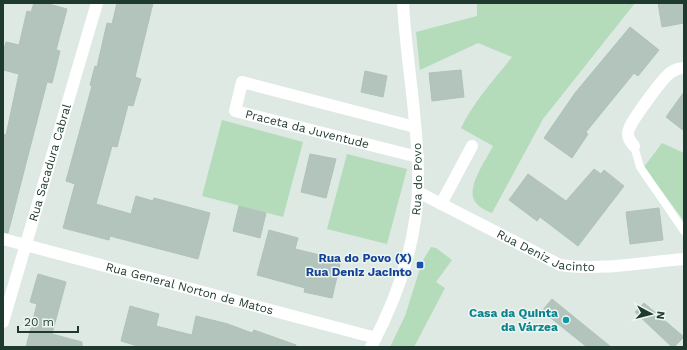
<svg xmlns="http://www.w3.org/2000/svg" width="687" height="350" font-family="'Work Sans',sans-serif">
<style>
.green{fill:#b4dcbb}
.building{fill:#b2c4bb;stroke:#afc3b9}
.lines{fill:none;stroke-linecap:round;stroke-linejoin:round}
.service{stroke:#fff;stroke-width:8}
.minor{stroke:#fff;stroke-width:12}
.tertiary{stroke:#fff;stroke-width:12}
.transit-dot{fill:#1a4fb4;stroke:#edf6f1;stroke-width:1.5}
.culture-dot{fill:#0f9aa8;stroke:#edf6f1;stroke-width:1.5}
.labels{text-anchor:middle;stroke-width:3;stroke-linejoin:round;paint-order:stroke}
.street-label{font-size:12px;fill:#1e392f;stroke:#edf6f1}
.transit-label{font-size:12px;font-weight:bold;fill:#164399;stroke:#edf6f1;text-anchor:end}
.culture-label{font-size:12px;font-weight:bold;fill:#0d838f;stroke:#edf6f1;text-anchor:end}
</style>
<rect width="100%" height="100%" fill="#dde9e2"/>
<g class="green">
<path d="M477 3H635L543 119 492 213C487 211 480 208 476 203 464 189 487 159 493 146L461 128C474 101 494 80 512 57L478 43 420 70 416 32 477 16Z"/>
<path d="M222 120 303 142 283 217 202 196Z"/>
<path d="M662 143 684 153V221L644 167Z"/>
<path d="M347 154 407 169 387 244 327 229Z"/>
<path d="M431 247 436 248 452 260 436 282 445 288 414 347H390L405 316 422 262Z"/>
</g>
<g class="building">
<path d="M34 3H45L67 9 56 50 60 51 52 83 47 82 8 233 3 232V134L6 135 19 74 3 70V53L6 42 19 45 27 11 31 12Z"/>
<path d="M117 3H153L135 77 141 79 133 106 128 105 117 147 112 146 96 204 131 214 136 196 153 201 154 198 210 213 198 259 110 236 109 240 63 228 75 184 66 181 92 86 90 85 95 66 97 67 107 23 112 24Z"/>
<path d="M658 3H684V23L662 27Z"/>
<path d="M630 27 659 50 638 76 634 73 586 132 588 134 572 158 544 138 575 93Z"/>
<path d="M461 70 464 97 432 101 429 73Z"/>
<path d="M365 71 387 76 383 97 361 92Z"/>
<path d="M684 92V131L666 117Z"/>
<path d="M310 154 336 159 326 198 301 192Z"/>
<path d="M594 169 601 174 604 170 624 186 578 246 540 217 537 221 509 200 528 174 566 201Z"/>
<path d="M239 206 266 213 260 238 233 231Z"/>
<path d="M659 208 663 240 630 244 626 212Z"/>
<path d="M269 230 298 238 295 249 341 260 332 298 304 292 305 288 257 275Z"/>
<path d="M38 274 66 282 52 334 82 342V347H26L37 304 30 302Z"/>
<path d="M552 299 611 347H587L542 311Z"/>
<path d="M644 303 684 337 674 347H672L635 312Z"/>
<path d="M130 306 159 314 156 326 192 335 196 316 228 324 252 333 254 330 296 345V347H141L121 341Z"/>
</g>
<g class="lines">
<path class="service" d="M634 146 640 167 684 231"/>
<g class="minor">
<path id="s1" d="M415 127 242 82 235 111 418 157"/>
<path d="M634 146C630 141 626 136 629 129 632 120 662 79 670 73 674 70 679 68 684 68"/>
<path id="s2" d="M418 192 560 265C600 271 644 262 684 259"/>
<path d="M441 204 472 146"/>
<path id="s3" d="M3 239 376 338"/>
<path id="s4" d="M3 322 97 3"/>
</g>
<path class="tertiary" id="s5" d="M371 347C400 293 420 231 418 170 417 114 406 58 403 3"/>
</g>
<rect class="transit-dot" x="416" y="261" width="8" height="8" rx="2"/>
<circle class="culture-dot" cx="566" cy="320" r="4"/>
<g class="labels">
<g class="street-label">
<text dy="4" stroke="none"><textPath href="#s1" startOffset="283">Praceta da Juventude</textPath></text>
<text dy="4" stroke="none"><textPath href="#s4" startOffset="166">Rua Sacadura Cabral</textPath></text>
<text dy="4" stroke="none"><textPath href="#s5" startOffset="176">Rua do Povo</textPath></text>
<text dy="4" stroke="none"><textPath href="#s2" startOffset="142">Rua Deniz Jacinto</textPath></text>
<text dy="4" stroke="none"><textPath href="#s3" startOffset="193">Rua General Norton de Matos</textPath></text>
</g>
<g class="transit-label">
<text x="412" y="262">Rua do Povo (X)<tspan x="412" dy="14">Rua Deniz Jacinto</tspan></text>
</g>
<g class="culture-label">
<text x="558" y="317">Casa da Quinta<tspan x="558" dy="14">da Várzea</tspan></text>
</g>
</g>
<rect width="687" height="350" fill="none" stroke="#1e392f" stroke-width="8"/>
<g transform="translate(651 314) rotate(97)" stroke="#edf6f1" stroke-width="3" paint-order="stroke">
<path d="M0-3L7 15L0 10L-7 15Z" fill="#1e392f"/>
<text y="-6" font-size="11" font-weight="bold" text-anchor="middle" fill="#1e392f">N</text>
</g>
<path d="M18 326v6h60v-6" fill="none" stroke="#1e392f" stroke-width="2"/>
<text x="24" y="326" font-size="12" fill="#1e392f" stroke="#edf6f1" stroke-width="3" paint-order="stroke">20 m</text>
</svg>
